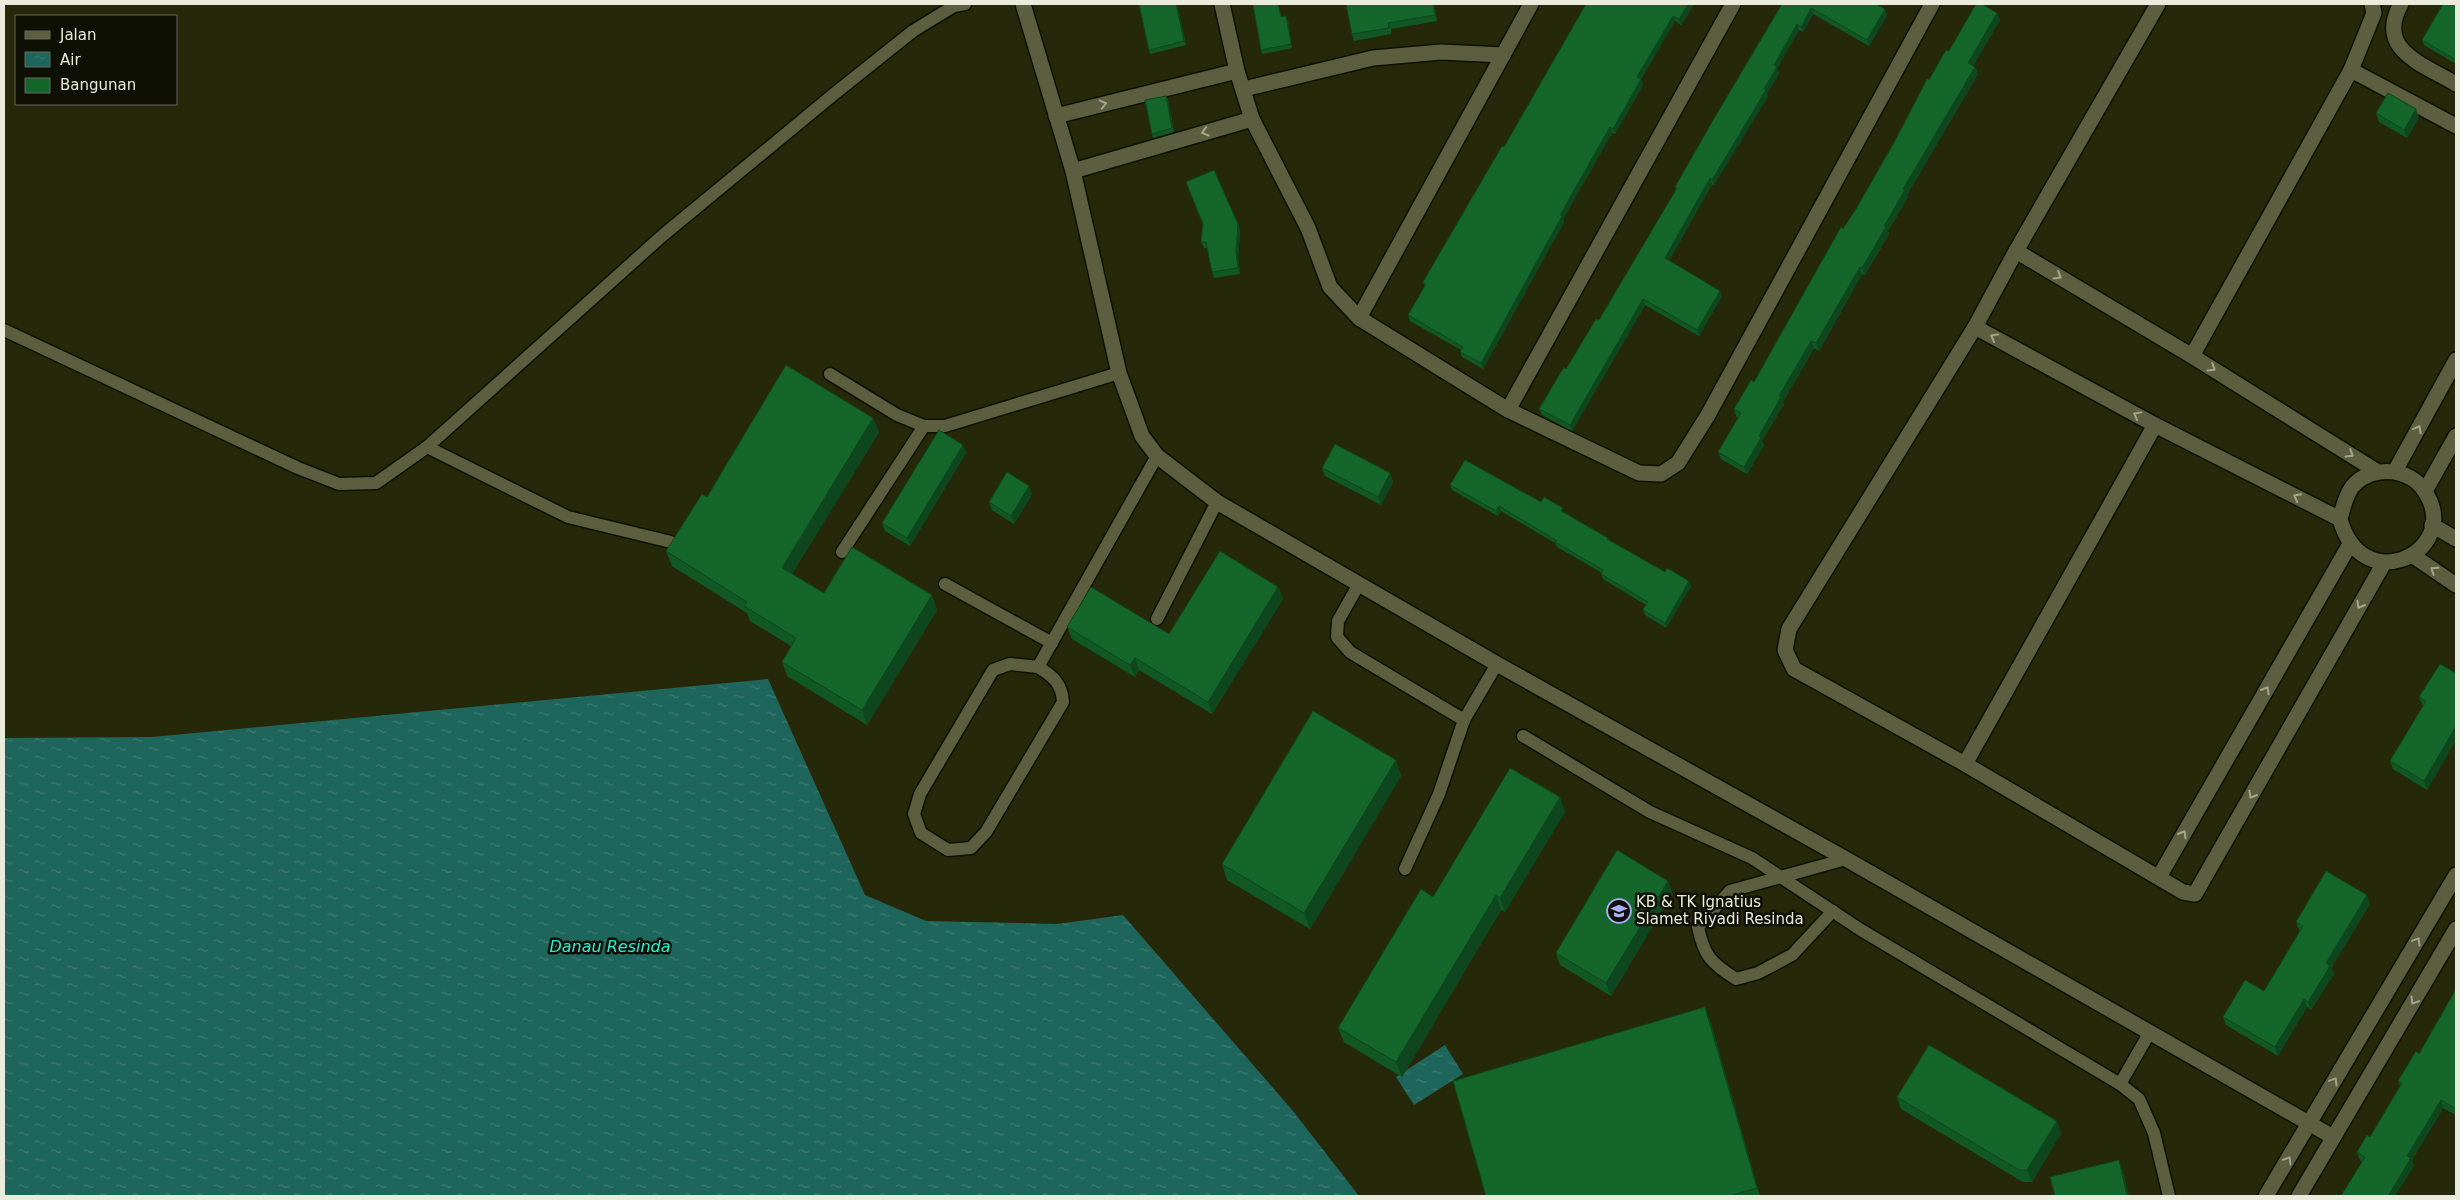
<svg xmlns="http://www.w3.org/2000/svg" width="2460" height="1200" font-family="'DejaVu Sans',sans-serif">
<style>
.water{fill:url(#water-ripples)}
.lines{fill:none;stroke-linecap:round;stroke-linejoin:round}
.lane-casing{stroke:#0f1100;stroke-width:15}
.street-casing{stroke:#0f1100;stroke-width:18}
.lane{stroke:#5b5f3f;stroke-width:12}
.street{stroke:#5b5f3f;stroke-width:15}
.wall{fill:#115825}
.shaded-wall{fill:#0e471e}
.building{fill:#14662b;stroke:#0e471e}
.oneway{stroke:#a2a68c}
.labels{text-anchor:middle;stroke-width:5;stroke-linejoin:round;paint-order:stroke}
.poi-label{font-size:15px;fill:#e9ecda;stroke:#0f1005;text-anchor:start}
.water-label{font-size:16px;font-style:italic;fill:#28f0d7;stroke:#0f1005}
</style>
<defs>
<pattern id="water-ripples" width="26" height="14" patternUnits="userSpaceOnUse" patternTransform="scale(1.25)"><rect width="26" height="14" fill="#1e655b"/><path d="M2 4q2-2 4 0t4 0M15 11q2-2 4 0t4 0" fill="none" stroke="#3f7b72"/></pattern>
</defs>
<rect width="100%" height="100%" fill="#262909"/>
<g class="water">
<path d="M768 679 865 895 926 921 1057 924 1123 915 1293 1111 1359 1196H4V738L152 737Z"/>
<path d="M1445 1045 1463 1074 1414 1105 1396 1077Z"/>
</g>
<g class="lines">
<g class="lane-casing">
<g id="lane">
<path d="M4 330 298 468 339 484 376 483 427 447 662 236 834 94 913 31 954 6 965 4"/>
<path d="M830 374 897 415 924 426H945L1119 373"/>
<path d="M427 447 568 517 671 542"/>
<path d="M842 552 924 426"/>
<path d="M945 584 1052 643"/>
<path d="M1359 584 1338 621 1337 637 1350 652 1464 720 1497 664"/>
<path d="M1157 619 1217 502"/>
<path d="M1038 667C1053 676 1062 684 1063 702L986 832 971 848 948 850 921 833 914 814 920 794 993 670 1010 664 1038 667 1157 456"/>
<path d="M1523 736 1650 812 1752 858 1861 930 2120 1084 2139 1099 2154 1133 2169 1196"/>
<path d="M1405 869 1439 794 1464 720"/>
<path d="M1833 911 1792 955 1758 973 1736 979C1711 963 1704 956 1698 927L1730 891 1846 859"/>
<path d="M2120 1084 2150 1032"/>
</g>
</g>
<g class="street-casing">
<g id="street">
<path d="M1023 4 1073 171 1119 373 1142 436 1157 456 1217 502 1497 664 1846 859 2333 1137"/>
<path d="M1222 4 1237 71 1252 119 1308 228 1330 287 1359 318 1508 410 1639 473 1661 474 1678 463 1708 415 1932 4"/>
<path d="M2158 4 2016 251 1975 327 1789 629 1785 650 1794 669 1965 764 2183 892 2195 894 2384 563"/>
<path d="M2401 4C2375 50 2423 64 2456 84"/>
<path d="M2351 70 2456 126"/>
<path d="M1244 89 1373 58 1441 52 1503 55 1531 4"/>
<path d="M1056 116 1237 71"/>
<path d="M1073 171 1252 119"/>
<path d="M2016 251 2192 356 2378 472"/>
<path d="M1359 318 1503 55"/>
<path d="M1975 327 2155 425 2340 519C2361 597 2453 555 2430 501 2426 492 2420 483 2411 478 2392 467 2366 470 2352 487 2345 497 2343 508 2340 519"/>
<path d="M2192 356 2351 70 2374 13 2372 4"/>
<path d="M1508 410 1733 4"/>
<path d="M2395 471 2456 360"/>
<path d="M2425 491 2456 436"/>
<path d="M2432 525 2456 539"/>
<path d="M2412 555 2456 585"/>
<path d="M1965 764 2155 425"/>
<path d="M2159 877 2350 544"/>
<path d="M2266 1196 2456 875"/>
<path d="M2299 1196 2456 929"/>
</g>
</g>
<use href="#lane" class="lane"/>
<use href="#street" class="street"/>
</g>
<g class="wall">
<path d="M1139 4H1177L1186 45 1150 54Z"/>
<path d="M1253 4H1278L1281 17 1288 20 1292 48 1262 54 1261 50Z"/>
<path d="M1434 4 1437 21 1391 29V34L1354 41 1352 34Z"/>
<path d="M1586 4H1694L1681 25 1675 21 1641 79 1643 85 1615 134 1612 133 1563 219 1564 222 1483 369 1462 357 1460 352 1461 350 1410 321 1408 315 1425 287 1423 282 1504 147Z"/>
<path d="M1782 4 1887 15 1869 46 1813 14 1803 32 1799 30 1777 68 1779 73 1767 94 1768 96 1714 185 1712 184 1669 261 1720 291 1722 296 1699 336 1645 305 1572 431 1542 415 1539 409 1599 320 1676 190 1675 187Z"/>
<path d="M2456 4V64L2424 45 2422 40Z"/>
<path d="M1997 13 2000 20 1973 66 1975 67 1978 74 1907 195 1908 197 1888 231 1889 234 1865 275 1862 274 1819 351 1814 348 1783 402 1784 404 1762 441 1764 445 1747 474 1721 459 1718 452 1738 418 1736 416 1734 409 1754 382 1843 229 1856 209 1929 80 1949 51Z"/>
<path d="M1166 96 1168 100 1174 132 1153 138 1152 134Z"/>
<path d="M2376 113 2419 117 2407 138 2379 122Z"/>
<path d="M1238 224 1240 230 1238 257 1240 274 1214 278 1212 272 1207 248H1204L1201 242Z"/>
<path d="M873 418 879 432 792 574 824 593 937 610 867 725 787 676 782 662 791 646 750 621 747 613 672 566 666 551 707 497Z"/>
<path d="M963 445 966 453 910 546 885 531 882 523Z"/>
<path d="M1322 468 1390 473 1393 482 1381 505 1325 476Z"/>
<path d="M1450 485 1541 502 1564 512 1609 540 1665 572 1691 586 1666 628 1645 615 1643 610 1646 605 1603 579 1601 574 1602 573 1557 547 1555 543 1501 511 1498 516 1452 490Z"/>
<path d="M1032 494 1014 524 992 510 989 502Z"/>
<path d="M1278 587 1283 599 1212 714 1139 670 1135 677 1072 639 1067 627 1169 634Z"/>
<path d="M2456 673V740L2427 790 2393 769 2390 761 2423 706 2419 697Z"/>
<path d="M1396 760 1401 776 1310 929 1227 880 1222 864Z"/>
<path d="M1565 812 1505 912 1501 910 1402 1077 1344 1042 1338 1028 1433 897Z"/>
<path d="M1668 881 1672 893 1611 996 1560 965 1556 953Z"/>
<path d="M2370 904 2331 968 2334 974 2311 1010 2307 1007 2278 1056 2226 1025 2223 1017 2264 991 2300 931 2299 930 2296 922Z"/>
<path d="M2456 989V1115L2443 1108 2412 1160 2414 1166 2362 1162 2360 1160 2357 1152 2370 1137 2400 1086 2398 1081 2419 1054Z"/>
<path d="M1711 1023 1760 1196H1486Z"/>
<path d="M1897 1097 2061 1133 2032 1182H2023L1901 1109Z"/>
</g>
<g class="shaded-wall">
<path d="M1176 4H1177L1186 45 1184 41Z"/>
<path d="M1433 4H1434L1437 21 1435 15Z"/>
<path d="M1688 4H1694L1681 25 1679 19Z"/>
<path d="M1811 8 1813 14 1803 32 1801 27Z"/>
<path d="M1885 9 1887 15 1869 46 1867 40Z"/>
<path d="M1997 13 2000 20 1971 70 1968 63Z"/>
<path d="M1286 16 1288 20 1292 48 1291 44Z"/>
<path d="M1673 16 1675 21 1641 79 1643 85 1615 134 1613 129 1637 77Z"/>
<path d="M1797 24 1799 30 1777 68 1779 73 1767 94 1768 96 1714 185 1712 180 1764 89 1774 65Z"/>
<path d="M1975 67 1978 74 1907 195 1908 197 1888 231 1889 234 1865 275 1862 268 1903 189Z"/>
<path d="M1166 96 1168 100 1174 132 1172 128Z"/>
<path d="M2416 109 2419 117 2407 138 2404 130Z"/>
<path d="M1610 127 1612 133 1563 219 1564 222 1483 369 1481 363 1560 215Z"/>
<path d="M1710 178 1712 184 1667 264 1665 258Z"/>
<path d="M1238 224 1240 230 1238 257 1240 274 1238 268 1236 251Z"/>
<path d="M1860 267 1862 274 1819 351 1816 343Z"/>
<path d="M1720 291 1722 296 1699 336 1697 330Z"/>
<path d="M1643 299 1645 305 1572 431 1570 425Z"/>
<path d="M1811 341 1814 348 1783 402 1784 404 1762 441 1764 445 1747 474 1744 467 1759 436 1779 396Z"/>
<path d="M873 418 879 432 787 582 782 568Z"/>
<path d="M963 445 966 453 910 546 907 538Z"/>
<path d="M1390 473 1393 482 1381 505 1378 497Z"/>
<path d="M1029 486 1032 494 1014 524 1011 516Z"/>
<path d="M1499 506 1501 511 1498 516 1496 511Z"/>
<path d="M1689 581 1691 586 1666 628 1665 623Z"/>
<path d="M1278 587 1283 599 1212 714 1208 702Z"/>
<path d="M932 595 937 610 867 725 862 710Z"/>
<path d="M1135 658 1139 670 1135 677 1130 665Z"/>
<path d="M2456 726V740L2427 790 2424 781Z"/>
<path d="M1396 760 1401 776 1310 929 1304 913Z"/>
<path d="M1560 797 1565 812 1505 912 1500 898Z"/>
<path d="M1668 881 1672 893 1611 996 1606 983Z"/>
<path d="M1496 895 1501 910 1402 1077 1396 1062Z"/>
<path d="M2367 895 2370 904 2331 968 2334 974 2311 1010 2308 1002 2326 963Z"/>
<path d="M2304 999 2307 1007 2278 1056 2275 1047Z"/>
<path d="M1705 1007 1711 1023 1760 1196 1757 1188Z"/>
<path d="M2441 1100 2443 1108 2412 1160 2414 1166 2395 1196H2388L2407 1156Z"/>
<path d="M2057 1121 2061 1133 2032 1182 2027 1170Z"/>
<path d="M2119 1160 2124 1175 2129 1196H2127Z"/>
</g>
<g class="building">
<path d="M1139 4H1176L1184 41 1149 50Z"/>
<path d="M1253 4H1278L1281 17 1286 16 1291 44 1261 50Z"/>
<path d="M1346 4H1433L1435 15 1388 23 1389 28 1352 34Z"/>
<path d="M1586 4H1688L1679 19 1673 16 1637 77 1641 79 1613 129 1610 127 1560 215 1562 216 1481 363 1460 352 1463 347 1408 315 1426 284 1423 282 1502 146 1504 147Z"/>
<path d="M1782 4H1875L1885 9 1867 40 1811 8 1801 27 1797 24 1774 65 1777 67 1764 89 1766 90 1712 180 1710 178 1665 258 1720 291 1697 330 1643 299 1570 425 1539 409 1564 367 1566 369 1596 319 1599 320 1677 188 1675 187 1712 122Z"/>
<path d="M1976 4H1982L1997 13 1968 63 1975 67 1903 189 1905 190 1884 226 1886 227 1862 268 1860 267 1816 343 1811 341 1779 396 1781 397 1759 436 1761 438 1744 467 1718 452 1741 413 1734 409 1751 380 1754 382 1841 227 1843 229 1856 209 1894 143 1927 79 1929 80 1946 50 1949 51Z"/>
<path d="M2443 4H2456V60L2422 40Z"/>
<path d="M2388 93 2416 109 2404 130 2376 113Z"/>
<path d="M1166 96 1172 128 1152 134 1145 100Z"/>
<path d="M1214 170 1238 224 1236 251 1238 268 1212 272 1206 242H1201L1203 224 1186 182Z"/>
<path d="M786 365 873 418 782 568 824 593 852 547 932 595 862 710 782 662 796 638 744 606 747 602 666 551 702 494 707 497Z"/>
<path d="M939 430 963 445 907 538 882 523Z"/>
<path d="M1335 444 1390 473 1378 497 1322 468Z"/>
<path d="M1465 460 1541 502 1544 497 1563 508 1561 511 1608 538 1607 539 1665 572 1667 568 1689 581 1665 623 1643 610 1648 602 1601 574 1603 570 1555 542 1556 540 1499 506 1496 511 1450 485Z"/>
<path d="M1007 472 1029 486 1011 516 989 502Z"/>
<path d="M1220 551 1278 587 1208 702 1135 658 1130 665 1067 627 1091 587 1169 634Z"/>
<path d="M2440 664 2456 673V726L2424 781 2390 761 2426 701 2419 697Z"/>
<path d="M1313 711 1396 760 1304 913 1222 864Z"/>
<path d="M1510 768 1560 797 1500 898 1496 895 1396 1062 1338 1028 1421 889 1433 897Z"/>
<path d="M1617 850 1668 881 1606 983 1556 953Z"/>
<path d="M2326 871 2367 895 2326 963 2330 966 2308 1002 2304 999 2275 1047 2223 1017 2245 980 2264 991 2303 926 2296 922Z"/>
<path d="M2456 989V1109L2441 1100 2407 1156 2411 1158 2388 1196H2341L2365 1157 2357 1152 2367 1135 2370 1137 2402 1083 2398 1081 2416 1051 2419 1054Z"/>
<path d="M1705 1007 1757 1188 1729 1196H1486L1453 1081Z"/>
<path d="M1929 1045 2057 1121 2027 1170H2019L1897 1097Z"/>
<path d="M2119 1160 2127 1196H2055L2050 1177Z"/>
</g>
<defs><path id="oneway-chevron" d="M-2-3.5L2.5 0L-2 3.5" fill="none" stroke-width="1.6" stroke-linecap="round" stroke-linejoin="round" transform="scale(1.25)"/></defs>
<g class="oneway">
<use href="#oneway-chevron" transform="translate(1103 104) rotate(-14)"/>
<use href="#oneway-chevron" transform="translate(1205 132) rotate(164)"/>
<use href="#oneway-chevron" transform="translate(2058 276) rotate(31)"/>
<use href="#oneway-chevron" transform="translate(1994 337) rotate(-151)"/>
<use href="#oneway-chevron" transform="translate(2212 368) rotate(32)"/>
<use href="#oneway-chevron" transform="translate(2137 415) rotate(-151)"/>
<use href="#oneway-chevron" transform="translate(2418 429) rotate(-61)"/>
<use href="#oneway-chevron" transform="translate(2350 454) rotate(32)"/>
<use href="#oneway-chevron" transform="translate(2297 497) rotate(-153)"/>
<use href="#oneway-chevron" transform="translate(2434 570) rotate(-146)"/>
<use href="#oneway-chevron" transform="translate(2360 605) rotate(120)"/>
<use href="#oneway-chevron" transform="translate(2266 690) rotate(-60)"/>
<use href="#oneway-chevron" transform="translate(2252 795) rotate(120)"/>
<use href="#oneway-chevron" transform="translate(2183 834) rotate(-60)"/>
<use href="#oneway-chevron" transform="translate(2417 941) rotate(-59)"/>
<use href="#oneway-chevron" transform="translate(2414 1001) rotate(121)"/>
<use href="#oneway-chevron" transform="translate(2334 1081) rotate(-59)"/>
<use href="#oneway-chevron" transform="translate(2288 1160) rotate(-59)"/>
</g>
<defs>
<g id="school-ring" transform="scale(1.25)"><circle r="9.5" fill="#0f1005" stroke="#acaffb" stroke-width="1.5"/><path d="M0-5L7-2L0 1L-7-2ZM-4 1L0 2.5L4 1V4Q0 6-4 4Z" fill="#acaffb"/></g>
</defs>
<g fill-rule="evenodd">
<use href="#school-ring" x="1619" y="911"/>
</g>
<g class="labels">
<g class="poi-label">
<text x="1636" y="907">KB &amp; TK Ignatius<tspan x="1636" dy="17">Slamet Riyadi Resinda</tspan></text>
</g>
<g class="water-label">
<text x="610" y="952">Danau Resinda</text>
</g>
</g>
<rect width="2460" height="1200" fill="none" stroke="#e9ecda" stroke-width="10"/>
<rect x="15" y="15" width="162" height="90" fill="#0f1005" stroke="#66685a"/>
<rect x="25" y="31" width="25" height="8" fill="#5b5f3f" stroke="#66685a"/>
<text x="60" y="40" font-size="15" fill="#e9ecda">Jalan</text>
<rect x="25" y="52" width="25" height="15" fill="url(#water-ripples)" stroke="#66685a"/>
<text x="60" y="65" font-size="15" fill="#e9ecda">Air</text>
<rect x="25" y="78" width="25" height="15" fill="#14662b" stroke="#66685a"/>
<text x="60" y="90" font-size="15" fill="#e9ecda">Bangunan</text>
</svg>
